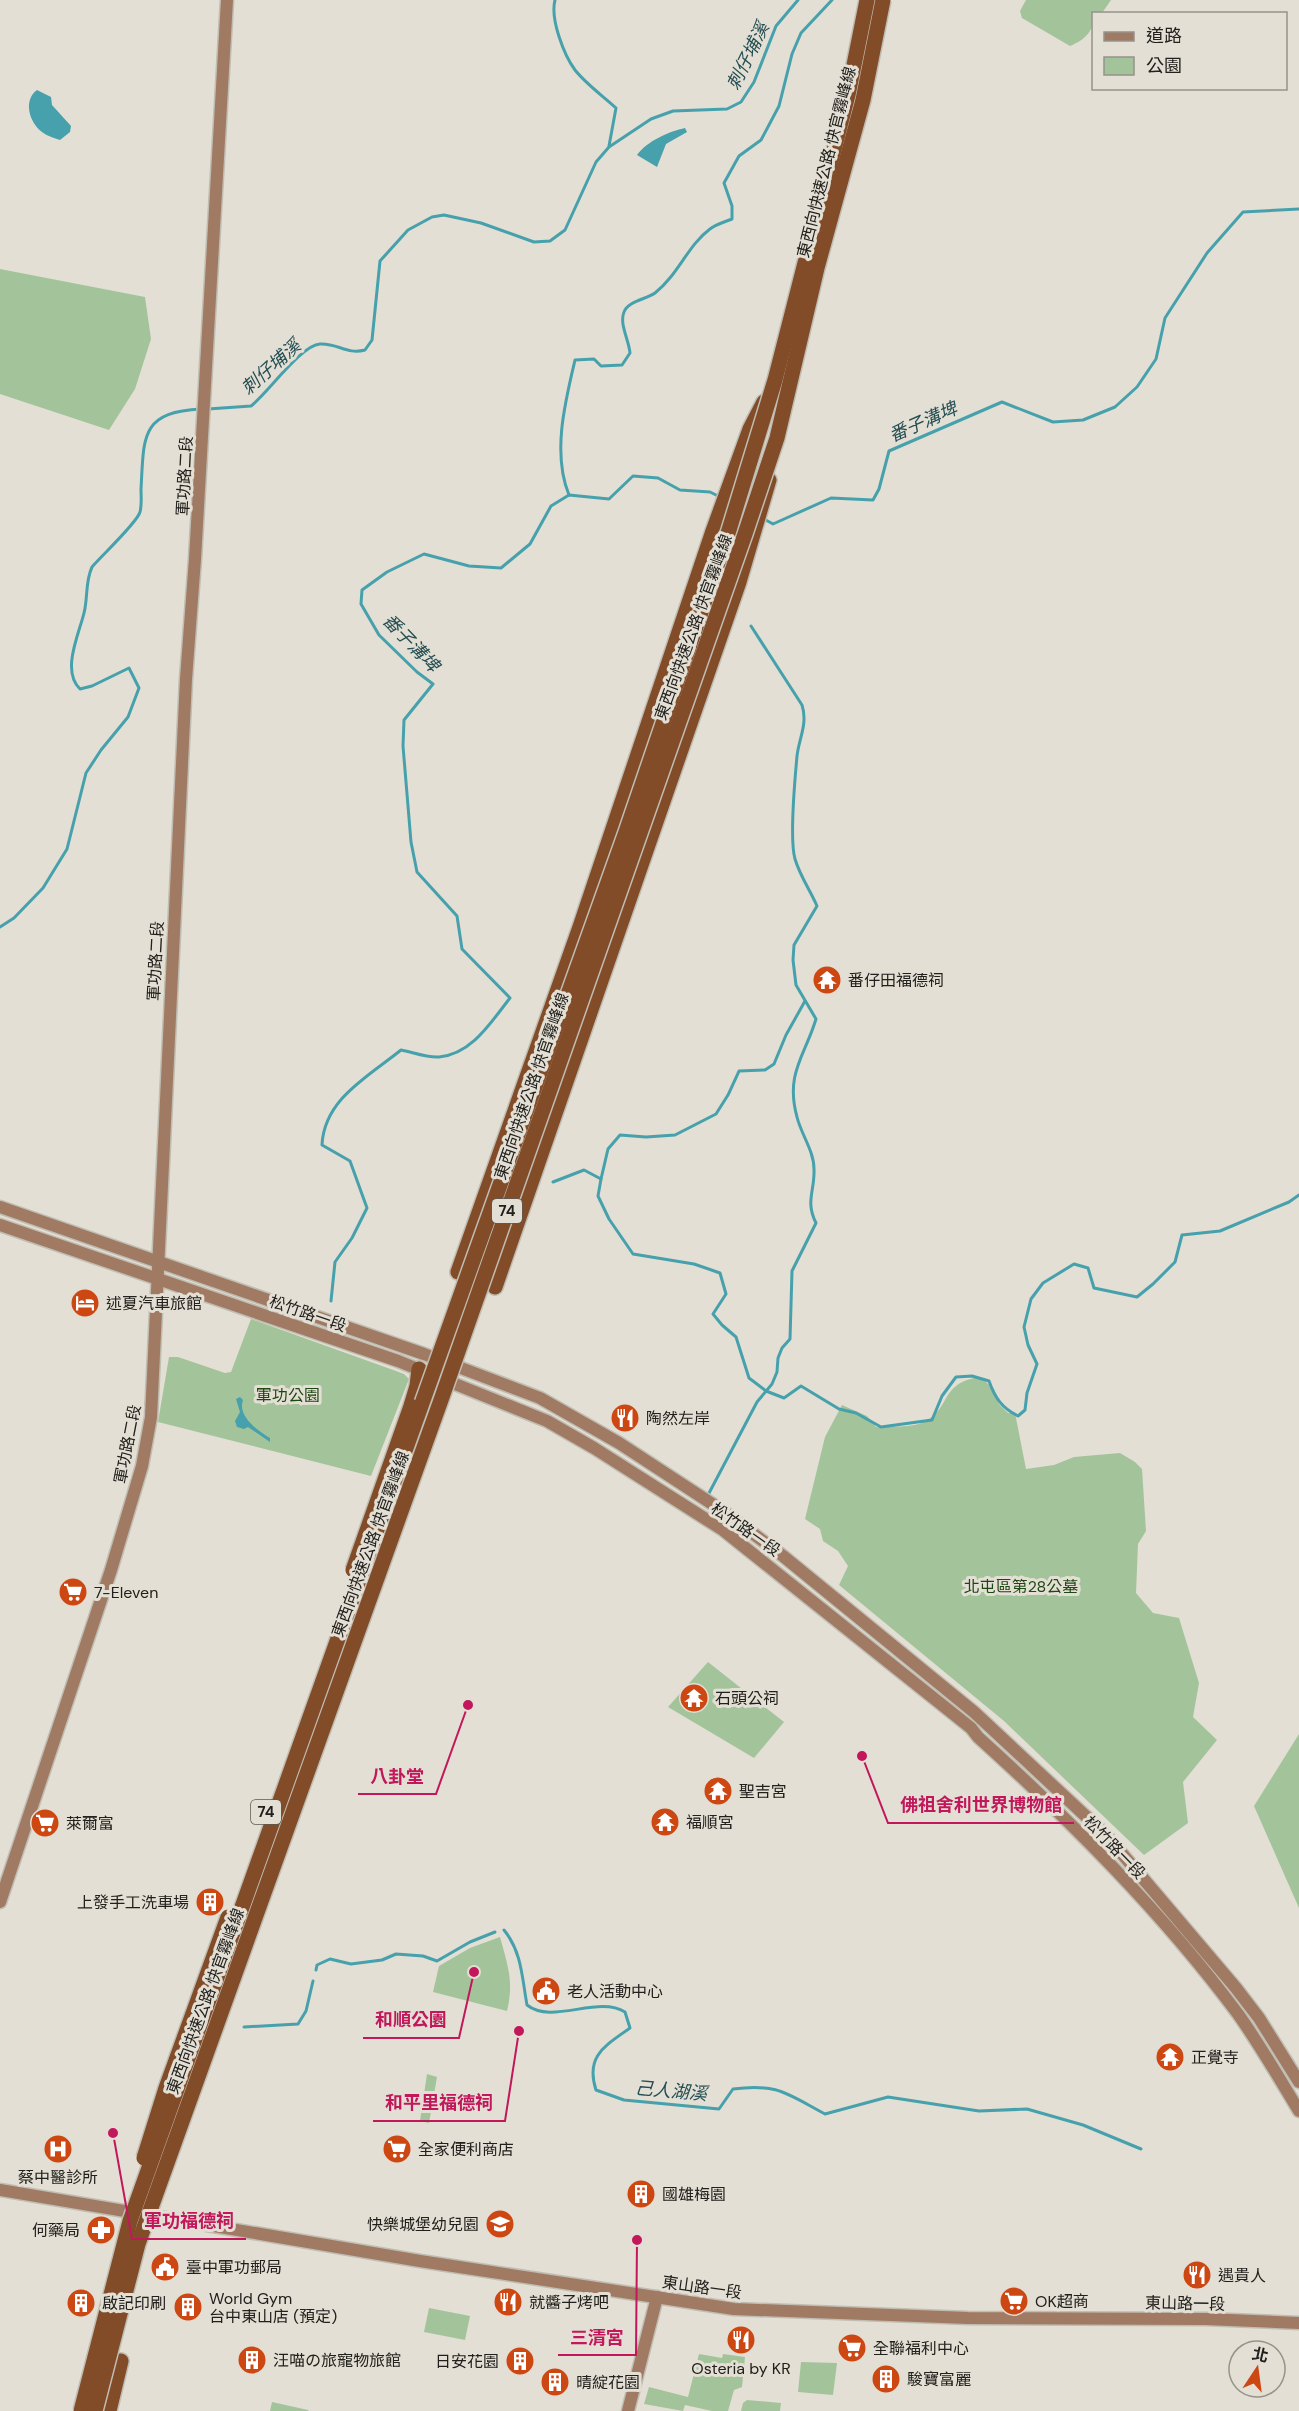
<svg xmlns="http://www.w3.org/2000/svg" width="1299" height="2411" font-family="'DM Sans','Noto Sans TC','Noto Sans JP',sans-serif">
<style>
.green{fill:#a3c49a}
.water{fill:#46a1ac}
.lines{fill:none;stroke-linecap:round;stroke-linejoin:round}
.stream{stroke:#46a1ac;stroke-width:3}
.secondary-casing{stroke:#c0bdb3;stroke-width:15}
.highway-casing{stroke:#c0bdb3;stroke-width:18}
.secondary{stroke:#a07a62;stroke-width:12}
.highway{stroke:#824c29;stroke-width:15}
.highway-bridge-casing{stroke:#c0bdb3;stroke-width:18;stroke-linecap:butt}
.highway-bridge{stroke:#824c29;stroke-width:15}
.labels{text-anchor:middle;stroke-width:6;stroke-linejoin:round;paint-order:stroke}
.shield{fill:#e3dfd4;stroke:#5c5954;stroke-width:1.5}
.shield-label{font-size:15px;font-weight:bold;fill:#22201d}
.street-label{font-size:16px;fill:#22201d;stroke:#e3dfd4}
.poi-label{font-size:16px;fill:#22201d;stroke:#e3dfd4;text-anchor:start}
.park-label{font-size:16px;fill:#1e4712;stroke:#e3dfd4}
.water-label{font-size:18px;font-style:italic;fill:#244e53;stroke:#e3dfd4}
.leader{fill:none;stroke:#c2185b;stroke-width:2}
.callout-dot{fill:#c2185b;stroke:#e3dfd4;stroke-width:2}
.callout-label{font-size:18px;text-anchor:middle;font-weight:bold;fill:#c2185b;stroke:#e3dfd4;stroke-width:6;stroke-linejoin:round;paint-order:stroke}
</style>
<rect width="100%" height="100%" fill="#e3dfd4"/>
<g class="green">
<path d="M1026 0H1111L1102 13 1094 14C1094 31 1086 39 1070 46L1022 18 1020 11Z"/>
<path d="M0 269 145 297 151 339 135 389 109 430 0 394Z"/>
<path d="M251 1319 396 1371 404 1374 409 1379 371 1476 158 1422 169 1357H178L225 1373 231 1372Z"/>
<path d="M980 1377 994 1389 999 1404 1008 1413H1015L1026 1469 1054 1465 1074 1457 1120 1453 1135 1462 1142 1469 1146 1531 1138 1544 1136 1593 1153 1613 1179 1618 1199 1683 1193 1717 1217 1740 1183 1782 1188 1823 1144 1855 1004 1721 839 1585 848 1566 838 1551 823 1541 820 1529 805 1519 825 1437 842 1405 867 1416 876 1427C890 1426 911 1428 924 1422 952 1408 939 1383 980 1377Z"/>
<path d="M708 1662 784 1722 754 1758 668 1707Z"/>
<path d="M1299 1734V1908L1254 1806Z"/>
<path d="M500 1937C508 1966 514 1982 507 2011L433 1992 439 1966 470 1948Z"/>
<path d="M427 2074 437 2077 429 2123 420 2121Z"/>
<path d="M429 2308 470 2316 465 2340 424 2332Z"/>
<path d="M699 2354 722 2358 723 2354 745 2357 742 2387 734 2390 728 2411H712L685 2405 683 2411 644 2404 649 2387 688 2397Z"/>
<path d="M801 2362 837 2363 833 2395 798 2392Z"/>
<path d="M747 2400 781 2403 780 2411H741L743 2403Z"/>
<path d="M272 2402 308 2410 309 2411H270Z"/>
</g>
<g class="water">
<path d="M37 90 51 97 52 105 71 126 70 132 60 140C54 138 47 136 42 132 29 122 23 100 37 90Z"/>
<path d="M685 128 687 132 666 144 657 167 637 155C647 141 670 131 685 128Z"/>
<path d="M240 1397 243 1400C237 1416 258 1431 270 1438V1442L248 1427 244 1429 237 1427 235 1421 240 1412 236 1399Z"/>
</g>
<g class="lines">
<g class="stream">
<path d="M555 0C550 19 564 55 575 70 586 84 603 96 616 108L609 146"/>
<path d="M208 409 251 406C268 393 301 345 320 344 338 343 347 355 365 350L372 340 380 261 408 230 432 217 444 215 481 223 534 242 550 241 565 230 596 162 609 147 651 119 673 111 727 109 741 102 754 82 776 26 798 0"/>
<path d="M569 495C552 454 565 402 575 360L594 359 601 366 622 365 630 353C629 340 619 324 624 312 628 301 647 299 655 293 678 275 688 245 710 229 716 224 725 222 732 219V206L724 183 739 156 761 140 779 106 792 54 801 33 832 0"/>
<path d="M764 519 773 524 831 498 873 500 879 489 889 451 1002 402 1053 422 1083 420 1115 407 1137 387 1156 359 1165 318 1207 253 1243 212 1299 209"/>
<path d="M0 927 14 918 43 888 67 849 86 773 101 750 128 717 139 688 129 668 92 686 80 689C61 671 79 634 84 613 88 598 85 582 92 567 101 556 137 523 140 512 142 505 141 496 141 489 144 437 140 412 201 409"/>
<path d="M601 1179 608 1149 620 1135 646 1137 675 1135 716 1114 728 1095 739 1071 765 1070 774 1064 786 1035 805 1001"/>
<path d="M553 1182 584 1170 601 1179 598 1196 609 1219 633 1254 694 1264 720 1273 726 1294 713 1314 722 1325 736 1337 749 1378 766 1391 784 1398 801 1386 839 1409 856 1413 881 1427 932 1420 942 1396 956 1377 972 1376 989 1381C995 1398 1002 1408 1018 1416L1025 1410 1027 1393 1037 1364 1028 1345 1024 1327 1031 1299 1043 1283 1074 1264 1088 1268 1094 1288 1137 1297 1153 1284 1175 1262 1182 1235 1220 1231 1289 1202 1299 1195"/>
<path d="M331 1301 335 1262 352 1238 367 1208 350 1161 322 1145C324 1099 369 1076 401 1050 412 1052 427 1058 439 1057 472 1054 491 1022 510 998L462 949 457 916 417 872 411 842 403 746 404 720 433 684 417 672 379 635 361 604 362 590 387 572 424 554 469 566 501 568 530 544 551 506 569 495 609 499 633 476 658 478 680 490 710 492 720 497"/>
<path d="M708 1495 757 1402 772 1384 777 1372 778 1358 782 1348 790 1339 792 1271 816 1223C805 1201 815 1191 814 1169 814 1151 801 1134 797 1117 785 1073 805 1056 816 1019L796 985 793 960 794 945 817 906C810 890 800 876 795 859 789 838 795 779 797 756 799 738 808 724 802 705L751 626"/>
<path d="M504 1930C522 1952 522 1978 527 2005 552 2025 598 1995 625 2012L630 2028C605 2046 585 2056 596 2090L624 2100 719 2109 733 2089C778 2083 787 2094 825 2114L888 2097 979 2111 1027 2109 1083 2125 1141 2149"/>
<path d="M316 1970 317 1965 330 1959 351 1964 382 1960 396 1954 423 1956 437 1961 470 1942 495 1932"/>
<path d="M244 2027 298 2024 306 2011 313 1981"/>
</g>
<g class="secondary-casing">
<g id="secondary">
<path d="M0 1207 424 1354 540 1398 619 1443 723 1511 783 1556 974 1712 1107 1836 1236 1988 1259 2018 1299 2082"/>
<path d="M0 1225 398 1361 547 1421 594 1448 723 1530 971 1728 978 1737C1072 1822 1162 1912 1238 2014 1260 2045 1279 2078 1299 2111"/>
<path d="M0 1902 111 1570 142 1466 151 1417 186 679 195 559 227 0"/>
<path d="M0 2190 420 2261 734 2309 968 2318 1206 2319 1299 2323"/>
<path d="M628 2411 657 2297"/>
</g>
</g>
<g class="highway-casing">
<g id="highway">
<path d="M458 1272 580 927 713 531 750 429 764 402"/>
<path d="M495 1287 739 582 769 480"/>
<path d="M411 1406 417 1386 419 1369"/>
<path d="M109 2411 121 2361"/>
</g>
</g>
<use href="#secondary" class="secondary"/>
<use href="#highway" class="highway"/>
<g class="highway-bridge-casing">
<g id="highway-bridge">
<path d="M353 1570 411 1406"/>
<path d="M144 2158 166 2088 228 1917"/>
<path d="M81 2411 130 2221 626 832 729 530 775 380 848 95 867 0"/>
<path d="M95 2411 138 2244 441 1400 745 534 777 438 817 268 863 100 883 0"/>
</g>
</g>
<use href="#highway-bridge" class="highway-bridge"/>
</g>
<defs>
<g id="temple-disc" transform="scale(1.5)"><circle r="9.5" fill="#cd4712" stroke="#e3dfd4"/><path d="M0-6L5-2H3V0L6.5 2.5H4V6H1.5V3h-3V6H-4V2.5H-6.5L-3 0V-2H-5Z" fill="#fff"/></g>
<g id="hotel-disc" transform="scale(1.5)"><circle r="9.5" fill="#cd4712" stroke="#e3dfd4"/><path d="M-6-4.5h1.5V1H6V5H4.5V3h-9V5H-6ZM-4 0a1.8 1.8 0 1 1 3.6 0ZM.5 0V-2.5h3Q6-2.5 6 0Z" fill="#fff"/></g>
<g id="restaurant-disc" transform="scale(1.5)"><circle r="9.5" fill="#cd4712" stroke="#e3dfd4"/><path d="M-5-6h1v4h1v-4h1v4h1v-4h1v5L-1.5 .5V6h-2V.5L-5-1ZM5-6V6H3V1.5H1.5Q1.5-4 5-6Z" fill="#fff"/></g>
<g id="supermarket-disc" transform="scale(1.5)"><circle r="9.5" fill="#cd4712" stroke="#e3dfd4"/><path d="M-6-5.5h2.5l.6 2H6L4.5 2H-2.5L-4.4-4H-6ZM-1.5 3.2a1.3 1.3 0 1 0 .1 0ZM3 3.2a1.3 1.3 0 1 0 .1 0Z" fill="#fff"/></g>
<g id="building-disc" transform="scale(1.5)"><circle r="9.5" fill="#cd4712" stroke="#e3dfd4"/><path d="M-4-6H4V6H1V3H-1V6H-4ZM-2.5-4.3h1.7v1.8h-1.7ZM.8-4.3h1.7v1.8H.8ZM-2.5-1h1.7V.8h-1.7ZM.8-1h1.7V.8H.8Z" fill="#fff"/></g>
<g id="civic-disc" transform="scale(1.5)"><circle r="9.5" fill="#cd4712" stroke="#e3dfd4"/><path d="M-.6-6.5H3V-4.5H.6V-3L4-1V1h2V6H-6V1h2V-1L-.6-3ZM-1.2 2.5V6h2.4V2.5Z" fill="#fff"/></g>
<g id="hospital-disc" transform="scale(1.5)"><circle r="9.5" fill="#cd4712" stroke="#e3dfd4"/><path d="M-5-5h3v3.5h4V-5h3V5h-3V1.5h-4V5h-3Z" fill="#fff"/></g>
<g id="school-disc" transform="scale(1.5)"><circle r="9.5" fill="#cd4712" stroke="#e3dfd4"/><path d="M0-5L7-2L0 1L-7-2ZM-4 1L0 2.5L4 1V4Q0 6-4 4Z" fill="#fff"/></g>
<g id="pharmacy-disc" transform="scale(1.5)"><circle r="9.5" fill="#cd4712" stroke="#e3dfd4"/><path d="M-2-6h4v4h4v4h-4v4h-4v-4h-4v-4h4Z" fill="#fff"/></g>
</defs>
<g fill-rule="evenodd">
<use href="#temple-disc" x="827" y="980"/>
<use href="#hotel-disc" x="85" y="1303"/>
<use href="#restaurant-disc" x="625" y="1418"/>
<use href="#supermarket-disc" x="73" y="1592"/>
<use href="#temple-disc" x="694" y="1698"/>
<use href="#temple-disc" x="718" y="1791"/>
<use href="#temple-disc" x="665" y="1822"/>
<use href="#supermarket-disc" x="45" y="1823"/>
<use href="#building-disc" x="210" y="1902"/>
<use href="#civic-disc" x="546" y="1991"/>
<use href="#temple-disc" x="1170" y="2057"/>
<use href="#hospital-disc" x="58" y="2149"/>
<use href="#supermarket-disc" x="397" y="2149"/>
<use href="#building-disc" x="641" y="2194"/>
<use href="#school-disc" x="500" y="2224"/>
<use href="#pharmacy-disc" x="101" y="2230"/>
<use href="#civic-disc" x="165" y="2267"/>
<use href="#restaurant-disc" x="1197" y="2275"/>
<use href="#supermarket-disc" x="1014" y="2301"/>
<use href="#restaurant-disc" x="508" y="2302"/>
<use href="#building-disc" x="81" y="2303"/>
<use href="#building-disc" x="188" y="2307"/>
<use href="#restaurant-disc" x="741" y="2340"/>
<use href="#supermarket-disc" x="852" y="2348"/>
<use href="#building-disc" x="252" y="2360"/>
<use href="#building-disc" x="520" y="2361"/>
<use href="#building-disc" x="886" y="2379"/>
<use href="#building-disc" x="555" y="2382"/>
</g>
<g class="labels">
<g class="shield">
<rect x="492" y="1199" width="30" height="24" rx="4.5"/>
<rect x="251" y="1800" width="30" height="24" rx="4.5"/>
</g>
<g class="shield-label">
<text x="507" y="1216">74</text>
<text x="266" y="1817">74</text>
</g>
<g class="street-label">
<text transform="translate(826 162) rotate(-76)" y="6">東西向快速公路 快官霧峰線</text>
<text transform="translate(184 476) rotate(-87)" y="6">軍功路二段</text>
<text transform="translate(693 627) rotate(-70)" y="6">東西向快速公路 快官霧峰線</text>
<text transform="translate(155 961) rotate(-87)" y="6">軍功路二段</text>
<text transform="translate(531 1086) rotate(-71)" y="6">東西向快速公路 快官霧峰線</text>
<text transform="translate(308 1313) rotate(19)" y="6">松竹路一段</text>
<text transform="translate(127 1444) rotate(-79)" y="6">軍功路二段</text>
<text transform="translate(746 1529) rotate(35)" y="6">松竹路一段</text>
<text transform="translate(370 1544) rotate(-70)" y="6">東西向快速公路 快官霧峰線</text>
<text transform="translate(1115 1847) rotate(46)" y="6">松竹路一段</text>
<text transform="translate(205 2001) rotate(-70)" y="6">東西向快速公路 快官霧峰線</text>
<text transform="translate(702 2287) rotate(8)" y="6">東山路一段</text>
<text transform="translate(1185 2303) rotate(1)" y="6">東山路一段</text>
</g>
<g class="poi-label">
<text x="848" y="986">番仔田福德祠</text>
<text x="106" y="1309">述夏汽車旅館</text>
<text x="646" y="1424">陶然左岸</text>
<text x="94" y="1598">7-Eleven</text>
<text x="715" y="1704">石頭公祠</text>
<text x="739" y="1797">聖吉宮</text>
<text x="686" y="1828">福順宮</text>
<text x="66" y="1829">萊爾富</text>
<text x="189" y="1908" text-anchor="end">上發手工洗車場</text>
<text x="567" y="1997">老人活動中心</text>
<text x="1191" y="2063">正覺寺</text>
<text x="418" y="2155">全家便利商店</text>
<text x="58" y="2183" text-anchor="middle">蔡中醫診所</text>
<text x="662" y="2200">國雄梅園</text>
<text x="479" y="2230" text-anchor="end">快樂城堡幼兒園</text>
<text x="80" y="2236" text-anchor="end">何藥局</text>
<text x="186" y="2273">臺中軍功郵局</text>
<text x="1218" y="2281">遇貴人</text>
<text x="209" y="2304">World Gym<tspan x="209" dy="18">台中東山店 (預定)</tspan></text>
<text x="1035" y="2307">OK超商</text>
<text x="529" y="2308">就醬子烤吧</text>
<text x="102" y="2309">啟記印刷</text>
<text x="873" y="2354">全聯福利中心</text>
<text x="273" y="2366">汪喵の旅寵物旅館</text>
<text x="499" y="2367" text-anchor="end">日安花園</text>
<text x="741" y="2374" text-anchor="middle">Osteria by KR</text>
<text x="907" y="2385">駿寶富麗</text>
<text x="576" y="2388">晴綻花園</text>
</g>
<g class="park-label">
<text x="288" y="1401">軍功公園</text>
<text x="1021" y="1592">北屯區第28公墓</text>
</g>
<g class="water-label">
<text transform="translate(748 56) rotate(-64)" y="6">刺仔埔溪</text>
<text transform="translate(271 367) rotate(-42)" y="6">刺仔埔溪</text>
<text transform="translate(923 422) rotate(-24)" y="6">番子溝埤</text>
<text transform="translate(411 643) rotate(46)" y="6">番子溝埤</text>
<text transform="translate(671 2091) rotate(5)" y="6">己人湖溪</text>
</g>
</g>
<path class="leader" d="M468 1705L436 1794H358M862 1756L888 1823H1074M474 1972L459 2038H363M519 2031L505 2121H373M113 2133L132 2239H246M637 2240L636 2355H558"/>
<g class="callout-dot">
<circle cx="468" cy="1705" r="6"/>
<circle cx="862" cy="1756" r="6"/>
<circle cx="474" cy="1972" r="6"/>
<circle cx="519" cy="2031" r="6"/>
<circle cx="113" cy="2133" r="6"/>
<circle cx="637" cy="2240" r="6"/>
</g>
<g class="callout-label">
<text x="397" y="1783">八卦堂</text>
<text x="981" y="1811">佛祖舍利世界博物館</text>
<text x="411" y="2026">和順公園</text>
<text x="439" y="2109">和平里福德祠</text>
<text x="189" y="2227">軍功福德祠</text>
<text x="597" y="2344">三清宮</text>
</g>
<rect x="1092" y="12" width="195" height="78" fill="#e3dfd4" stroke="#96938b" stroke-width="1.5"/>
<rect x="1104" y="32" width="30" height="9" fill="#a07a62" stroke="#96938b" stroke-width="1.5"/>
<text x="1146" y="42" font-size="18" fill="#22201d">道路</text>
<rect x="1104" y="57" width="30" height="18" fill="#a3c49a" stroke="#96938b" stroke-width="1.5"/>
<text x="1146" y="72" font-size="18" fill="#22201d">公園</text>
<g transform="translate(1257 2369) rotate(13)"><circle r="28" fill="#e3dfd4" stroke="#96938b" stroke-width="1.5"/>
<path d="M0-4.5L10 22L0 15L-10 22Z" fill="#cd4712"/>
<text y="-9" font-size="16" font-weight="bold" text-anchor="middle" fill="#22201d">北</text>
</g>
</svg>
